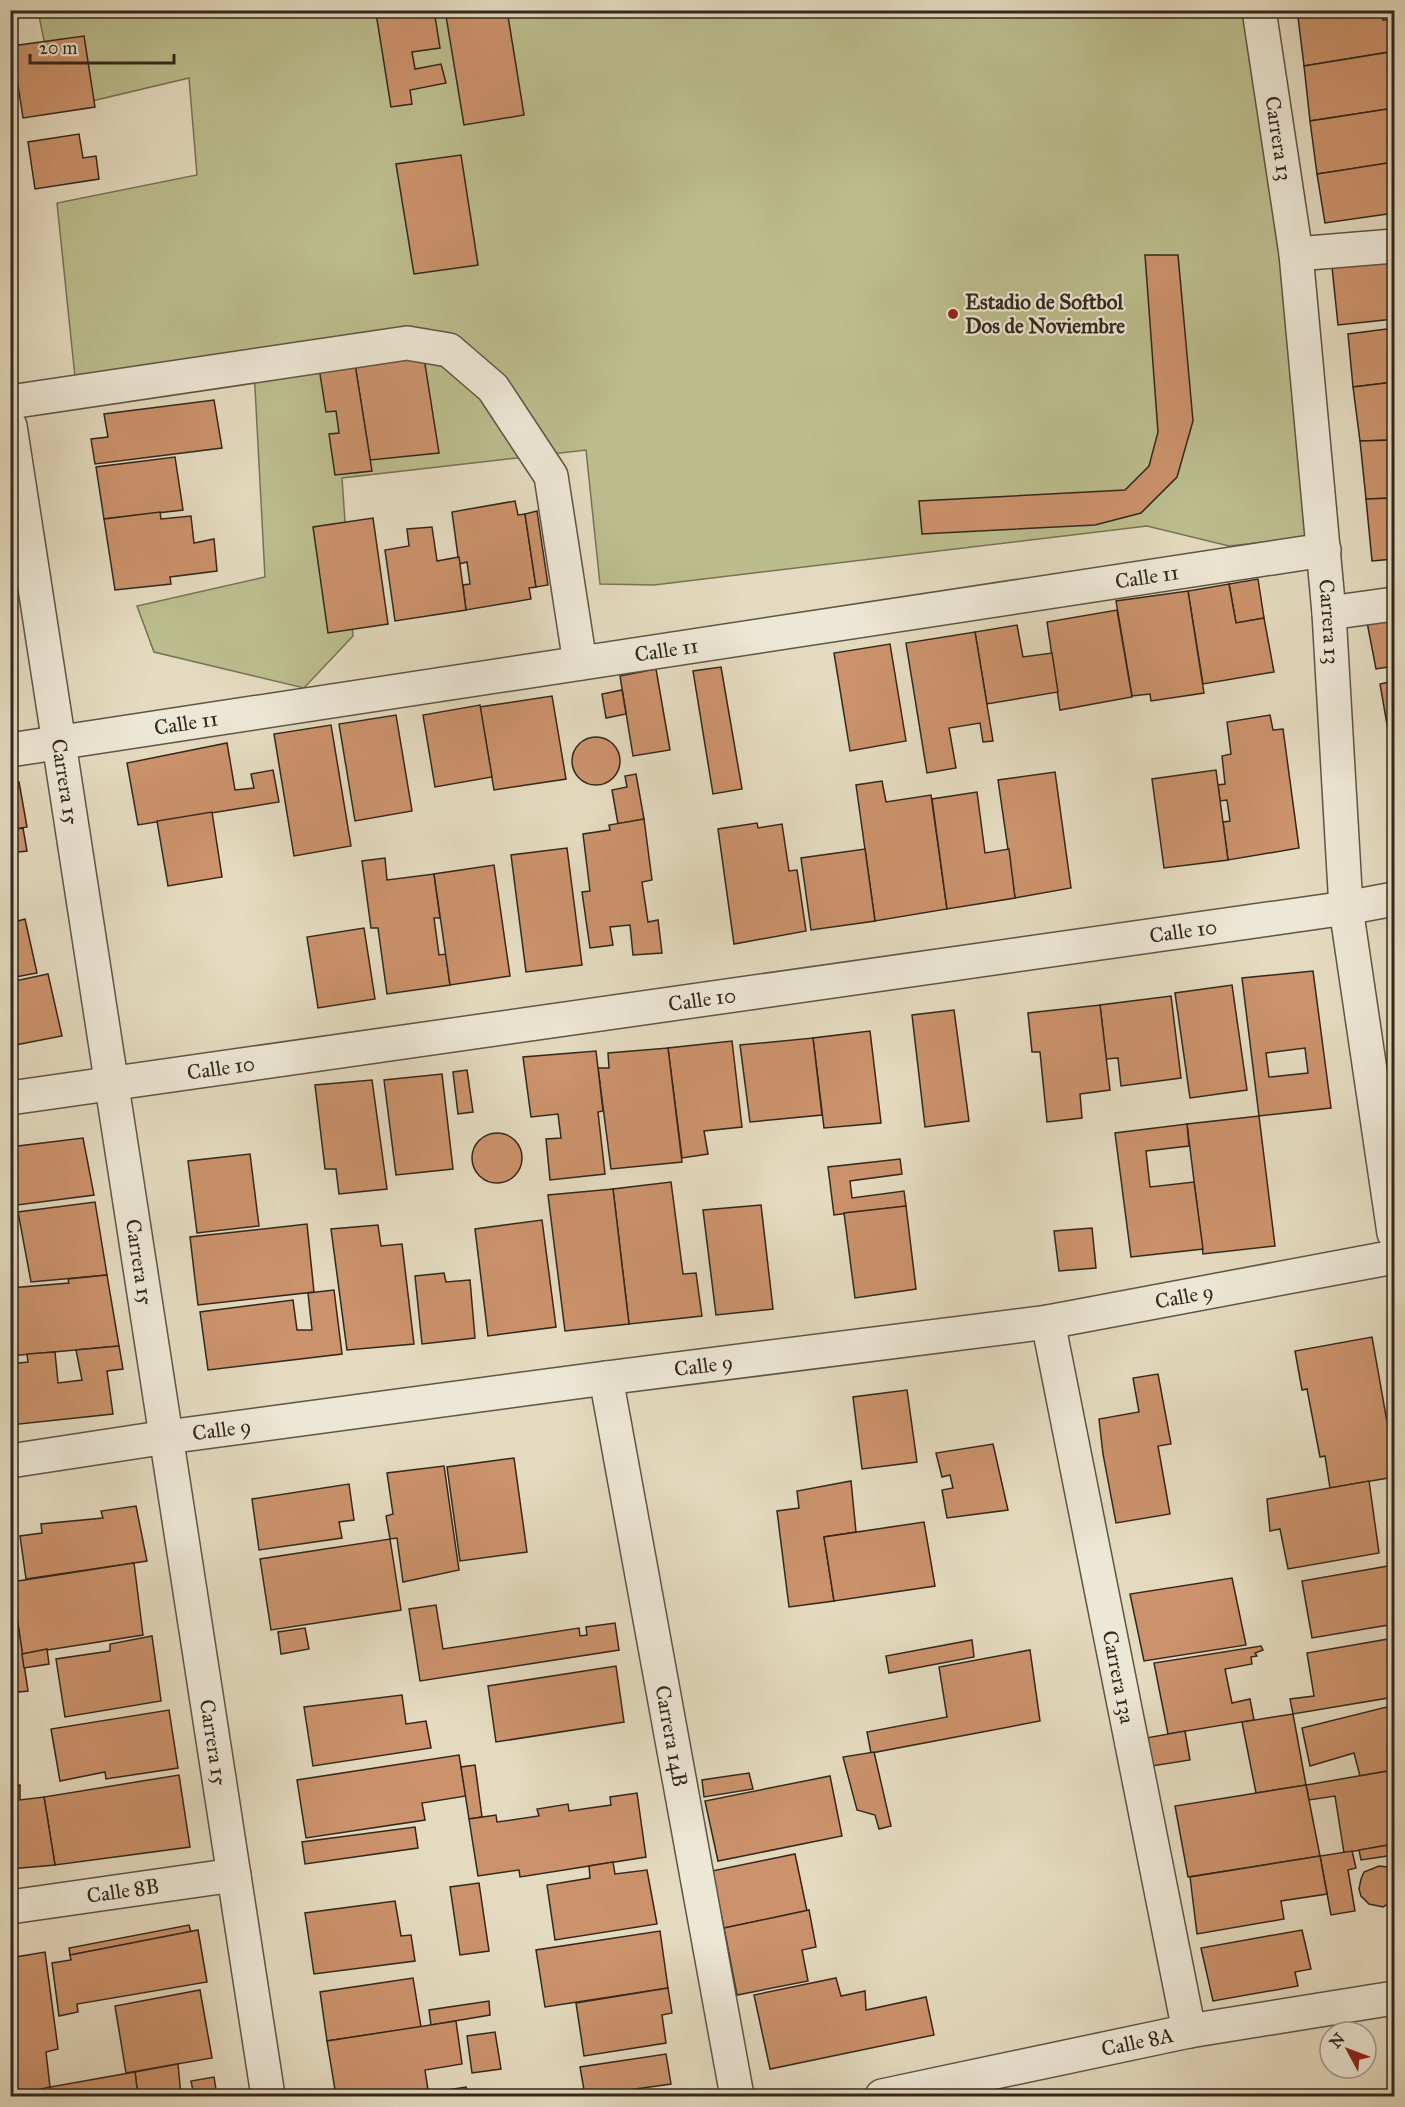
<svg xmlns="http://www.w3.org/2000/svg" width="1405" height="2107" font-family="'IM FELL Great Primer',serif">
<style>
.green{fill:#bcbd8d;stroke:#787255;stroke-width:1.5}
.building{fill:#cb926b;stroke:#33271d;stroke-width:1.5;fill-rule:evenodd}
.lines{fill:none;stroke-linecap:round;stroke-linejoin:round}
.minor-casing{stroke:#5f5446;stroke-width:36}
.minor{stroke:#ede7d5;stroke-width:33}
.poi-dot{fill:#8f2418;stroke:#ede7d5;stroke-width:2}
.labels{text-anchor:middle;stroke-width:4.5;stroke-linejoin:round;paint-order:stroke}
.street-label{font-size:21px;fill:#33271d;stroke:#ede7d5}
.poi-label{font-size:21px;font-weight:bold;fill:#33271d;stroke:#ede7d5;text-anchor:start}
</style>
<rect width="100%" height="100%" fill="#e4dabf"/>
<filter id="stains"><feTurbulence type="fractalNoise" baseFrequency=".00333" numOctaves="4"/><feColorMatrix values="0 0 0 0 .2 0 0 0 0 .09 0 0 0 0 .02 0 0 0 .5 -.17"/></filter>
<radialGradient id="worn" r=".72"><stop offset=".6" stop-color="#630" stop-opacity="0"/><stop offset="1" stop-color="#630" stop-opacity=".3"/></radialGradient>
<path class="green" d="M38 11H1250L1286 254 1309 537 1229 546 1147 526 654 585 600 584 586 450 342 478 353 636 304 688 154 652 137 606 265 577 254 369 78 406 57 203 197 175 189 78 58 109Z"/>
<g class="building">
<path d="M389 10H434L440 48 412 52 415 69 441 64 446 83 410 90 412 104 391 107 376 13Z"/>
<path d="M445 10H507L524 115 464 125Z"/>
<path d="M1297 10H1336L1298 17Z"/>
<path d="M1336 10H1382L1383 20 1394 18V51L1304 66 1298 17Z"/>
<path d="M84 36 95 107 23 118 12 46Z"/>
<path d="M1390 52 1394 108 1310 121 1304 66Z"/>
<path d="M1394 108V137L1387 138 1390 163 1317 174 1310 121Z"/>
<path d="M79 134 83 158 96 156 99 179 35 189 28 142Z"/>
<path d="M461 155 478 265 414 274 396 164Z"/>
<path d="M1394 162V213L1325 223 1317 174Z"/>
<path d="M1145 255H1178L1193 421 1177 477 1141 513 1095 525 922 534 919 501 1125 490 1149 466 1158 432Z"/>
<path d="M1394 258V319L1338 325 1332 267Z"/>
<path d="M1394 328V382L1353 387 1348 334Z"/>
<path d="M424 358 439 453 370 460 355 364Z"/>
<path d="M355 364 372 471 335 475 329 434 339 433 336 411 326 412 319 368Z"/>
<path d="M1394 382V440L1360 441 1353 387Z"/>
<path d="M214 400 222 448 95 464 91 439 108 437 104 414Z"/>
<path d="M1394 440V498L1366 499 1360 441Z"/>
<path d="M175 457 183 510 104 519 96 467Z"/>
<path d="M1394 498V559L1372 561 1366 499Z"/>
<path d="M515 501 518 515 525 514 536 587 529 588 531 599 466 610 463 585 470 584 467 562 459 564 452 512Z"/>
<path d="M537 511 548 585 536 587 525 514Z"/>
<path d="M160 512 161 519 191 516 194 543 214 539 217 571 170 577 171 584 115 590 104 519Z"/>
<path d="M373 518 388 624 328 633 313 527Z"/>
<path d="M432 527 437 561 459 557 466 610 395 621 385 550 409 546 407 529Z"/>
<path d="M1258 579 1264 618 1236 623 1229 584Z"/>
<path d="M1229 584 1236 623 1264 618 1274 672 1203 684 1188 591Z"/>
<path d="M1188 591 1204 693 1151 701 1150 694 1132 696 1116 601Z"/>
<path d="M1117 610 1132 697 1060 710 1047 622Z"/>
<path d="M1394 612V666L1376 669 1366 617Z"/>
<path d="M1017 625 1023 657 1052 653 1058 692 987 704 975 632Z"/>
<path d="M975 632 993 741 983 742 980 723 949 728 956 768 927 773 906 643Z"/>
<path d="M890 644 906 741 850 751 834 653Z"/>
<path d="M721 667 742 789 713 794 693 671Z"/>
<path d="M656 669 670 750 633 756 620 676Z"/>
<path d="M1394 681V735L1389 736 1380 684Z"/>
<path d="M622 690 626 714 606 718 602 694Z"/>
<path d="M552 696 566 779 494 790 480 707Z"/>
<path d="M480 705 492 777 435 787 423 715Z"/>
<path d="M396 715 412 811 355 821 339 724Z"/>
<path d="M1270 715 1273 730 1283 729 1299 848 1228 860 1223 822 1230 821 1227 800 1220 801 1218 785 1225 784 1222 756 1231 754 1227 722Z"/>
<path d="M331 725 351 846 294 856 274 734Z"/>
<circle cx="596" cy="761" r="24"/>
<path d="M227 743 235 790 254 788 251 774 273 770 279 802 138 825 127 763Z"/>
<path d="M1216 770 1228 860 1164 868 1152 779Z"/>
<path d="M1055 772 1071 888 1015 898 998 780Z"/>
<path d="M636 774 644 819 618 824 612 790 627 787 625 776Z"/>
<path d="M882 781 886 802 931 795 947 909 875 921 856 785Z"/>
<path d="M19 782 27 827 10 830V784Z"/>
<path d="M977 792 985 853 1009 849 1015 898 947 909 932 799Z"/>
<path d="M212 812 222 877 168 886 157 821Z"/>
<path d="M644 819 652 880 642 882 648 922 658 920 662 953 633 955 630 925 610 927 613 945 590 948 582 892 590 891 583 834 610 830 609 825Z"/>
<path d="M757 823 758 828 782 824 789 871 797 870 806 931 734 944 718 829Z"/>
<path d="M23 828 27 851 10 853V830Z"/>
<path d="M567 848 582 965 526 972 511 855Z"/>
<path d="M865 849 875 921 811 930 801 858Z"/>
<path d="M385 858 387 880 434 874 440 918H434L439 955 446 954 450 985 387 994 378 928H371L362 861Z"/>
<path d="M494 865 510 976 450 985 434 874Z"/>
<path d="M15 903 18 921 25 919 37 973 10 978V904Z"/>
<path d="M364 928 375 999 318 1008 307 937Z"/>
<path d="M1313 971 1331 1108 1259 1116 1242 978ZM1305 1048 1308 1073 1269 1077 1266 1053Z"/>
<path d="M48 974 62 1036 10 1046V982Z"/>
<path d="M1232 985 1247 1090 1190 1098 1175 993Z"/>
<path d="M1171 996 1181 1078 1121 1086 1118 1058 1106 1059 1100 1005Z"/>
<path d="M1100 1005 1110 1090 1080 1094 1082 1118 1047 1122 1040 1052H1032L1028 1013Z"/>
<path d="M954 1010 969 1121 925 1127 912 1015Z"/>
<path d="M870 1031 881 1123 824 1128 813 1038Z"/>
<path d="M813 1038 822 1115 750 1122 740 1045Z"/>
<path d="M732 1041 742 1127 704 1131 708 1154 682 1158 668 1048Z"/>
<path d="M668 1048 682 1162 611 1169 598 1068H609L608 1053Z"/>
<path d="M596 1051 603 1111 598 1112 605 1174 550 1180 546 1139 561 1138 558 1114 531 1117 523 1057Z"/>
<path d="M467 1070 473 1112 458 1114 453 1072Z"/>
<path d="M442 1074 453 1169 396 1175 384 1080Z"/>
<path d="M372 1080 387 1189 339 1194 336 1169H325L315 1085Z"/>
<path d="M1259 1116 1275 1246 1203 1254 1187 1124Z"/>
<path d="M1187 1124 1189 1146 1146 1151 1150 1187 1194 1182 1203 1249 1131 1257 1115 1133Z"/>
<circle cx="497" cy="1158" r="25"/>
<path d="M83 1138 94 1195 10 1206V1147Z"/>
<path d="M250 1154 259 1226 197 1233 188 1161Z"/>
<path d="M900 1159 902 1174 850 1181 852 1198 904 1191 906 1206 834 1215 828 1167Z"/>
<path d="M671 1182 683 1274 696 1273 702 1316 629 1324 613 1189Z"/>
<path d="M613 1189 629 1324 565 1331 548 1195Z"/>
<path d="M95 1202 107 1275 31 1282 18 1212Z"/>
<path d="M761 1205 773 1309 716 1315 703 1210Z"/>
<path d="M906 1206 916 1289 855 1298 844 1213Z"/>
<path d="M542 1220 556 1327 488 1336 475 1229Z"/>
<path d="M307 1224 314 1292 198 1305 190 1237Z"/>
<path d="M378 1225 381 1246 402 1244 414 1344 347 1350 331 1229Z"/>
<path d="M1092 1228 1096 1268 1059 1271 1054 1231Z"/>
<path d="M444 1273 446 1282 470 1280 475 1338 422 1344 415 1276Z"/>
<path d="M107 1275 119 1346 10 1356V1288L69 1283 68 1279Z"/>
<path d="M334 1290 342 1354 208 1370 200 1312 293 1300 297 1330H312L308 1293Z"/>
<path d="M1372 1337 1394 1461V1477L1330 1488 1325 1456 1320 1457 1307 1389 1302 1390 1295 1351Z"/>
<path d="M119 1346 123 1369 107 1371 113 1414 10 1425V1364L28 1362 27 1354 55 1352 58 1383 82 1380 76 1350Z"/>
<path d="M1158 1374 1171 1444 1158 1446 1170 1514 1116 1523 1103 1454 1099 1419 1139 1412 1133 1378Z"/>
<path d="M907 1390 917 1462 862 1469 853 1397Z"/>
<path d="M993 1444 1008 1510 947 1518 942 1490 953 1488 950 1475 942 1477 936 1453Z"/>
<path d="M514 1458 527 1552 460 1561 447 1467Z"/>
<path d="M444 1466 459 1570 403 1582 397 1538 390 1539 386 1516 393 1514 387 1473Z"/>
<path d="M851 1481 856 1532 824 1537 834 1601 789 1607 777 1511 799 1508 797 1491Z"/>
<path d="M1369 1481 1379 1553 1288 1569 1280 1529 1270 1531 1267 1499Z"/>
<path d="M349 1484 354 1520 339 1522 342 1538 259 1550 252 1499Z"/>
<path d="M136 1506 147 1561 26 1579 20 1536 42 1533 41 1524 103 1518 101 1511Z"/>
<path d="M924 1522 935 1586 834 1601 824 1537Z"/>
<path d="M390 1539 401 1610 271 1630 260 1559Z"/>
<path d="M134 1563 143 1635 22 1654 12 1582Z"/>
<path d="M1394 1565V1624L1312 1638 1302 1581Z"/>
<path d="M10 1569 28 1691 10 1693Z"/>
<path d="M1232 1578 1246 1645 1144 1661 1130 1594Z"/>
<path d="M436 1605 443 1649 579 1628 580 1636 587 1635 586 1627 615 1623 619 1650 420 1681 409 1609Z"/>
<path d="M305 1628 309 1649 281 1654 278 1632Z"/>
<path d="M152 1636 161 1701 65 1717 56 1659 110 1651V1644Z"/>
<path d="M1394 1638V1697L1293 1714 1290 1699 1314 1696 1307 1653Z"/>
<path d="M972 1640 974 1657 889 1673 886 1656Z"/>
<path d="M1261 1646 1263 1650 1255 1653 1257 1656 1251 1657 1252 1664 1225 1669 1232 1703 1250 1699 1254 1720 1168 1734 1154 1663Z"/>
<path d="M47 1649 49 1664 24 1668 22 1654Z"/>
<path d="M1030 1650 1040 1721 871 1753 867 1732 947 1717 939 1667Z"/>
<path d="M616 1666 624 1722 496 1742 488 1686Z"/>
<path d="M402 1695 406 1724 426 1721 431 1748 313 1766 304 1707Z"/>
<path d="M1394 1697V1770L1360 1776 1354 1753 1310 1766 1302 1728 1391 1706 1389 1698Z"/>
<path d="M169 1710 178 1768 106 1779 105 1772 60 1781 51 1729Z"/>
<path d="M1293 1714 1306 1785 1256 1793 1242 1722Z"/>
<path d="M1185 1731 1190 1760 1152 1766 1146 1738Z"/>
<path d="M874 1752 891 1826 879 1829 875 1815 857 1810 843 1757Z"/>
<path d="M459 1755 466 1796 422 1803 425 1820 306 1838 297 1780Z"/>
<path d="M475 1765 482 1817 469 1819 461 1767Z"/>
<path d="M1394 1770V1844L1344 1853 1335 1796 1309 1800 1306 1785Z"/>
<path d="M749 1773 753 1789 704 1797 702 1780Z"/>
<path d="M179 1775 190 1847 55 1865 44 1797Z"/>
<path d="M830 1776 842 1836 718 1861 705 1801Z"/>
<path d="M20 1785V1800L44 1797 55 1865 10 1869V1786Z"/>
<path d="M1306 1785 1320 1856 1188 1877 1175 1806Z"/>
<path d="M637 1793 646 1857 520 1877 519 1870 478 1876 469 1819 496 1815 497 1822 539 1816 537 1809 568 1804 569 1811 611 1805 610 1797Z"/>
<path d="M415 1827 418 1848 305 1864 302 1842Z"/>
<path d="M1394 1844V1855L1361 1860 1359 1850Z"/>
<path d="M1352 1851 1356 1868 1348 1870 1355 1911 1331 1915 1320 1856Z"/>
<path d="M795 1854 807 1911 724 1928 712 1871Z"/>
<path d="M1320 1856 1327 1894 1281 1901 1284 1919 1197 1934 1190 1877Z"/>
<path d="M613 1862 615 1874 647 1870 657 1924 555 1940 547 1885 590 1878 589 1866Z"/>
<path d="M1379 1866 1387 1867 1394 1872V1900L1383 1907 1369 1904 1361 1896 1359 1889 1361 1879 1364 1872Z"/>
<path d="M479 1883 489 1951 460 1955 450 1887Z"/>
<path d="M395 1901 401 1936 411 1935 415 1961 314 1974 305 1913Z"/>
<path d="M809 1910 816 1947 802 1950 808 1981 737 1995 724 1928Z"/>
<path d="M189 1925 191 1932 70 1955 69 1948Z"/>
<path d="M198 1930 207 1982 77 2004 78 2012 59 2016 52 1963 71 1960 70 1955Z"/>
<path d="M1302 1930 1311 1969 1295 1972 1298 1986 1213 2001 1201 1948Z"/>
<path d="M660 1931 668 1988 545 2007 536 1950Z"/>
<path d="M45 1952 58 2049 46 2052 50 2087 11 2096 10 1958Z"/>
<path d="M413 1978 421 2027 327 2041 320 1992Z"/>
<path d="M836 1978 841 1996 865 1991 866 2010 926 1997 934 2035 770 2069 754 1995Z"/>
<path d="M668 1988 672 2013 662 2015 666 2043 584 2056 576 2003Z"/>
<path d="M200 1990 212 2058 126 2073 115 2006Z"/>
<path d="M489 2001 490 2015 431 2025 429 2010Z"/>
<path d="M456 2021 462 2064 425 2070 428 2090 391 2096H336L327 2041Z"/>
<path d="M495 2032 501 2069 472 2073 467 2036Z"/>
<path d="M666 2054 671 2084 585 2096 580 2067Z"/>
<path d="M178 2064 181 2096H138L135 2072Z"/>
<path d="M135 2072 138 2096H52L50 2087Z"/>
<path d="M214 2077 217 2096H194L191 2081Z"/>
<path d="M466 2087 468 2096H441L440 2091Z"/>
<path d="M433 2090 434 2096H391L417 2092Z"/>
</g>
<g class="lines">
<g class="minor-casing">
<g id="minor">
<path id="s1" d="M1259 10 1296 254 1329 613 1346 908 1394 1233"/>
<path d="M1296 254 1394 246"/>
<path d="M10 402 407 343 449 350 493 388 551 476 580 663"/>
<path id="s2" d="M10 426 268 2096"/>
<path d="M1329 613 1394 604"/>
<path id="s3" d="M10 750 1324 550"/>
<path id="s4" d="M10 1098 1346 908 1394 899"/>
<path id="s5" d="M1048 1322 1189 2031"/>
<path id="s6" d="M606 1378 737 2096"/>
<path id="s7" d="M10 1461 167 1437 606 1378 1048 1322 1394 1257"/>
<path id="s8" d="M10 1907 234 1875"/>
<path id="s9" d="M882 2096 1189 2031 1394 1998"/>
</g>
</g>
<use href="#minor" class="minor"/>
</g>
<circle class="poi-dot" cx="953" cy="314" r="6"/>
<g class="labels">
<g class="street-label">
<text dy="7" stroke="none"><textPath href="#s1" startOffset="130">Carrera 13</textPath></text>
<text dy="7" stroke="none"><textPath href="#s3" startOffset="1150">Calle 11</textPath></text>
<text dy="7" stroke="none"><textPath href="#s1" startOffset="616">Carrera 13</textPath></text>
<text dy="7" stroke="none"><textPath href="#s3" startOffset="664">Calle 11</textPath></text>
<text dy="7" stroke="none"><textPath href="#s3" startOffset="178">Calle 11</textPath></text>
<text dy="7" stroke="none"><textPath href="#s2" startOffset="360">Carrera 15</textPath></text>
<text dy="7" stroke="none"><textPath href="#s4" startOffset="1185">Calle 10</textPath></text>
<text dy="7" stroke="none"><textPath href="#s4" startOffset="699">Calle 10</textPath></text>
<text dy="7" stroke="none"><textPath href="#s4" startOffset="213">Calle 10</textPath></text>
<text dy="7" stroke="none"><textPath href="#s2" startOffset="846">Carrera 15</textPath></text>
<text dy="7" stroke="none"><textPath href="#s7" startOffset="1186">Calle 9</textPath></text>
<text dy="7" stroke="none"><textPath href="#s7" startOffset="700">Calle 9</textPath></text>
<text dy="7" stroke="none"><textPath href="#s7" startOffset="214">Calle 9</textPath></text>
<text dy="7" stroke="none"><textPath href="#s5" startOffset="362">Carrera 13a</textPath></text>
<text dy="7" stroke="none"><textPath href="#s6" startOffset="364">Carrera 14B</textPath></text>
<text dy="7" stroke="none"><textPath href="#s2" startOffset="1332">Carrera 15</textPath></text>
<text dy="7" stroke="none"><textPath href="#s8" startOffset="114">Calle 8B</textPath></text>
<text dy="7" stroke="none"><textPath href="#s9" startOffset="261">Calle 8A</textPath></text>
</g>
<g class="poi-label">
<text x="965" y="309">Estadio de Softbol<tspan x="965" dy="24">Dos de Noviembre</tspan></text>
</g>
</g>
<rect width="1405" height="2107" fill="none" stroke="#e4dabf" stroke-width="36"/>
<rect x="12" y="12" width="1381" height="2083" fill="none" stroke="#33271d" stroke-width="3"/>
<rect x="18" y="18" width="1369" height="2071" fill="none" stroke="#33271d" stroke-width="1.5"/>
<g transform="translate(1348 2050) rotate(311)"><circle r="28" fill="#ede7d5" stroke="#a39a8b" stroke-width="1.5"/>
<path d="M0-4.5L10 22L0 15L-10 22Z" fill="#8f2418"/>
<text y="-9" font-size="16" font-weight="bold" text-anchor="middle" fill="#33271d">N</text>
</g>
<path d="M30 54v9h144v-9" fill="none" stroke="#33271d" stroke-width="3"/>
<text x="39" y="54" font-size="18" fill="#33271d" stroke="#ede7d5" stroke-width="4.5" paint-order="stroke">20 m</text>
<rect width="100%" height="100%" filter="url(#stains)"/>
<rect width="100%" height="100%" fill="url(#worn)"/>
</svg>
